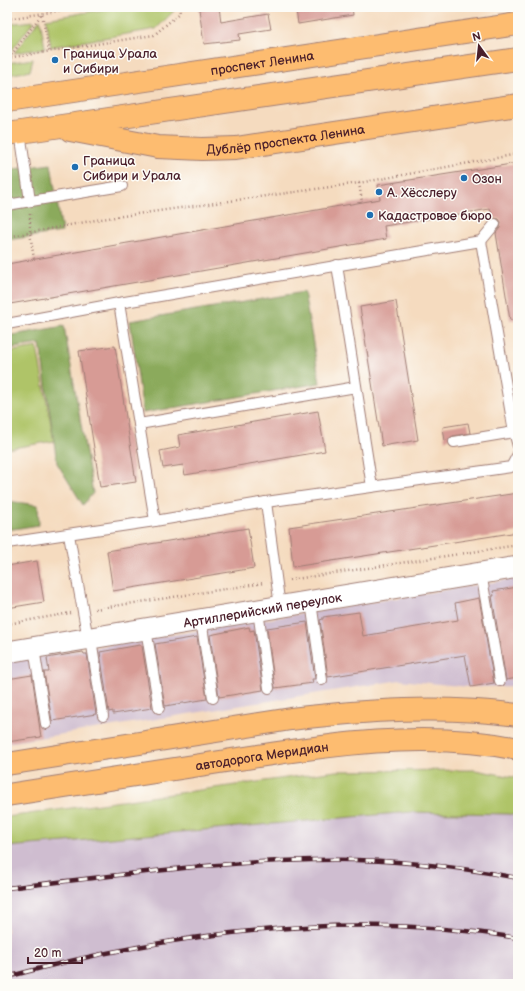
<svg xmlns="http://www.w3.org/2000/svg" width="525" height="991" font-family="'Balsamiq Sans',sans-serif">
<style>
.industrial{fill:#cfbdd0}
.green{fill:#afc468;stroke:#7c724a}
.forest{fill:#8baa5c;stroke:#6a6444}
.building{fill:#d79b95}
.lines{fill:none;stroke-linecap:round;stroke-linejoin:round}
.lane-casing{stroke:#a07d75;stroke-width:12}
.street-casing{stroke:#a07d75;stroke-width:23}
.primary-casing{stroke:#a07d75;stroke-width:24}
.path{stroke:#a07d75;stroke-width:2.5;stroke-dasharray:1 3;stroke-linecap:butt}
.lane{stroke:#fff;stroke-width:10}
.street{stroke:#fff;stroke-width:21}
.primary{stroke:#fdbc70;stroke-width:22}
.rail-casing{stroke:#4a1f2b;stroke-width:4.5}
.rail{stroke:#fdfcf7;stroke-width:3;stroke-dasharray:9;stroke-linecap:butt}
.poi-dot{fill:#1f6fb2;stroke:#fdfcf7;stroke-width:1.5}
.labels{text-anchor:middle;stroke-width:3;stroke-linejoin:round;paint-order:stroke}
.poi-label{font-size:13px;fill:#4a1f2b;stroke:#fdfcf7;text-anchor:start}
.street-label{font-size:13px;fill:#4a1f2b;stroke:#fdfcf7}
</style>
<rect width="100%" height="100%" fill="#fdfcf7"/>
<filter id="ink" filterUnits="userSpaceOnUse"><feTurbulence type="fractalNoise" baseFrequency=".025" numOctaves="2"/><feDisplacementMap in="SourceGraphic" scale="8" xChannelSelector="R" yChannelSelector="G"/><feConvolveMatrix kernelMatrix="1 2 1 2 8 2 1 2 1" color-interpolation-filters="sRGB"/></filter>
<filter id="wash" filterUnits="userSpaceOnUse"><feTurbulence type="fractalNoise" baseFrequency=".012" numOctaves="4" result="noise"/><feDisplacementMap in="SourceGraphic" scale="16" xChannelSelector="R" yChannelSelector="G"/><feGaussianBlur stdDeviation="0.9" result="paint"/><feColorMatrix in="noise" values="0 0 0 0 0 0 0 0 0 0 0 0 0 0 0 0 0 1.4 0 .05"/><feComposite in="paint" operator="in"/></filter>
<g filter="url(#wash)">
<rect width="100%" height="100%" fill="#f5dbbf"/>
<g class="industrial">
<path d="M518 578V686L469 687 400 680 7 743V662Z"/>
<path d="M410 812 508 814 518 816V984H7V847Z"/>
</g>
<g class="green">
<path d="M118 7H175L176 9 156 29 51 47 46 19Z"/>
<path d="M40 19 45 48 14 53 39 20Z"/>
<path d="M34 21 10 53 7 54V24Z"/>
<path d="M33 59 30 71 7 75V63Z"/>
<path d="M37 347 54 441 7 449V352Z"/>
<path d="M475 770 518 778V816L508 814 410 812 7 847V817L336 771Z"/>
</g>
<g class="forest">
<path d="M51 164 62 232 7 240V170Z"/>
<path d="M304 292 320 383 143 413 130 321Z"/>
<path d="M64 326 93 493 83 505 57 463 40 344 7 349V336Z"/>
<path d="M7 501 38 505 39 525 7 530Z"/>
</g>
<g id="blocks">
<g class="building">
<path d="M211 7H219L221 22 268 14 271 29 239 34 240 40 204 44 199 9Z"/>
<path d="M318 7H352L353 15 298 24 296 10Z"/>
<path d="M518 163V320H510L496 233 500 228 501 222 499 219 493 218 490 209 384 226 386 239 10 304 7 285V264L380 199 378 185Z"/>
<path d="M396 301 418 440 382 446 360 307Z"/>
<path d="M115 346 136 482 100 487 79 351Z"/>
<path d="M318 411 325 451 185 475 183 465 163 468 160 451 180 447 178 435Z"/>
<path d="M468 423 470 433 453 436 445 441 443 427Z"/>
<path d="M518 493V532L293 567 289 527Z"/>
<path d="M248 528 254 568 113 591 107 551Z"/>
<path d="M37 561 44 602 7 608V566Z"/>
<path d="M518 587V678L506 680 492 596H494L493 591Z"/>
<path d="M479 598 494 683 471 687 465 655 328 677 320 620 323 619V617L359 612 363 636 458 620 455 603Z"/>
<path d="M307 622 315 679H312L313 683 275 688 267 628Z"/>
<path d="M249 627 250 631 254 630 263 690 219 697 210 635Z"/>
<path d="M197 637 207 699 165 706 155 644Z"/>
<path d="M140 645 142 646 152 708 113 714V711L109 712 100 652Z"/>
<path d="M83 652 84 654H87L96 714 52 721 44 672H49L47 658Z"/>
<path d="M32 675 41 737 7 742V679Z"/>
</g>
</g>
</g>
<g filter="url(#ink)">
<use href="#blocks" fill-opacity="0" stroke="#a07d75" stroke-width="1"/>
<g class="lines">
<g class="lane-casing">
<g id="lane">
<path d="M20 132 30 201"/>
<path d="M7 205 122 186"/>
<path d="M481 241 514 432 518 446"/>
<path d="M337 265 372 487"/>
<path d="M119 303 155 521"/>
<path d="M7 324 119 303 481 241 495 224"/>
<path d="M139 424 356 387"/>
<path d="M454 442 514 432"/>
<path d="M266 502 280 607"/>
<path d="M69 535 88 639"/>
<path d="M7 543 155 521 266 502 511 467 518 454"/>
<path d="M481 573 500 681"/>
<path d="M311 602 322 680"/>
<path d="M258 611 269 688"/>
<path d="M201 620 213 698"/>
<path d="M146 629 159 708"/>
<path d="M91 639 103 716"/>
<path d="M34 648 46 724"/>
</g>
</g>
<g class="street-casing">
<g id="street">
<path id="s1" d="M7 652 518 567"/>
</g>
</g>
<g class="primary-casing">
<g id="primary">
<path id="s2" d="M7 101 518 24"/>
<path id="s3" d="M70 130 158 147 202 149 236 148 518 105"/>
<path d="M7 134 518 59"/>
<path d="M7 764 291 719C366 710 443 705 518 715"/>
<path id="s4" d="M7 795C80 783 153 772 226 761 321 746 422 729 518 749"/>
</g>
</g>
<g class="path">
<path d="M7 19 83 7"/>
<path d="M7 58 154 35 180 13 179 7"/>
<path d="M9 58 42 14 49 51"/>
<path d="M359 183 362 202"/>
<path d="M30 214V233L34 259"/>
<path d="M7 237 101 219 359 183 518 154"/>
<path d="M289 580 518 545"/>
<path d="M95 609 264 583"/>
<path d="M7 624 71 613"/>
</g>
<use href="#lane" class="lane"/>
<use href="#street" class="street"/>
<use href="#primary" class="primary"/>
<g class="rail-casing">
<g id="rail">
<path d="M7 888C108 877 209 862 311 860 380 858 450 865 518 878"/>
<path d="M7 977C172 932 348 910 518 938"/>
</g>
</g>
<use href="#rail" class="rail"/>
</g>
</g>
<g class="poi-dot">
<circle cx="55" cy="60" r="4"/>
<circle cx="75" cy="167" r="4"/>
<circle cx="464" cy="178" r="4"/>
<circle cx="379" cy="192" r="4"/>
<circle cx="370" cy="215" r="4"/>
</g>
<g class="labels">
<g class="poi-label">
<text x="63" y="58">Граница Урала<tspan x="63" dy="15">и Сибири</tspan></text>
<text x="83" y="165">Граница<tspan x="83" dy="15">Сибири и Урала</tspan></text>
<text x="472" y="183">Озон</text>
<text x="387" y="197">А. Хёсслеру</text>
<text x="378" y="220">Кадастровое бюро</text>
</g>
<g class="street-label">
<text dy="5" stroke="none"><textPath href="#s2" startOffset="258">проспект Ленина</textPath></text>
<text dy="5" stroke="none"><textPath href="#s3" startOffset="218">Дублёр проспекта Ленина</textPath></text>
<text dy="5" stroke="none"><textPath href="#s1" startOffset="259">Артиллерийский переулок</textPath></text>
<text dy="5" stroke="none"><textPath href="#s4" startOffset="258">автодорога Меридиан</textPath></text>
</g>
</g>
<rect width="525" height="991" fill="none" stroke="#fdfcf7" stroke-width="24"/>
<g transform="translate(479 46) rotate(345)" stroke="#fdfcf7" stroke-width="3" paint-order="stroke">
<path d="M0-3L7 15L0 10L-7 15Z" fill="#4a1f2b"/>
<text y="-6" font-size="11" font-weight="bold" text-anchor="middle" fill="#4a1f2b">N</text>
</g>
<path d="M28 957v6h54v-6" fill="none" stroke="#4a1f2b" stroke-width="2"/>
<text x="34" y="957" font-size="12" fill="#4a1f2b" stroke="#fdfcf7" stroke-width="3" paint-order="stroke">20 m</text>
</svg>
